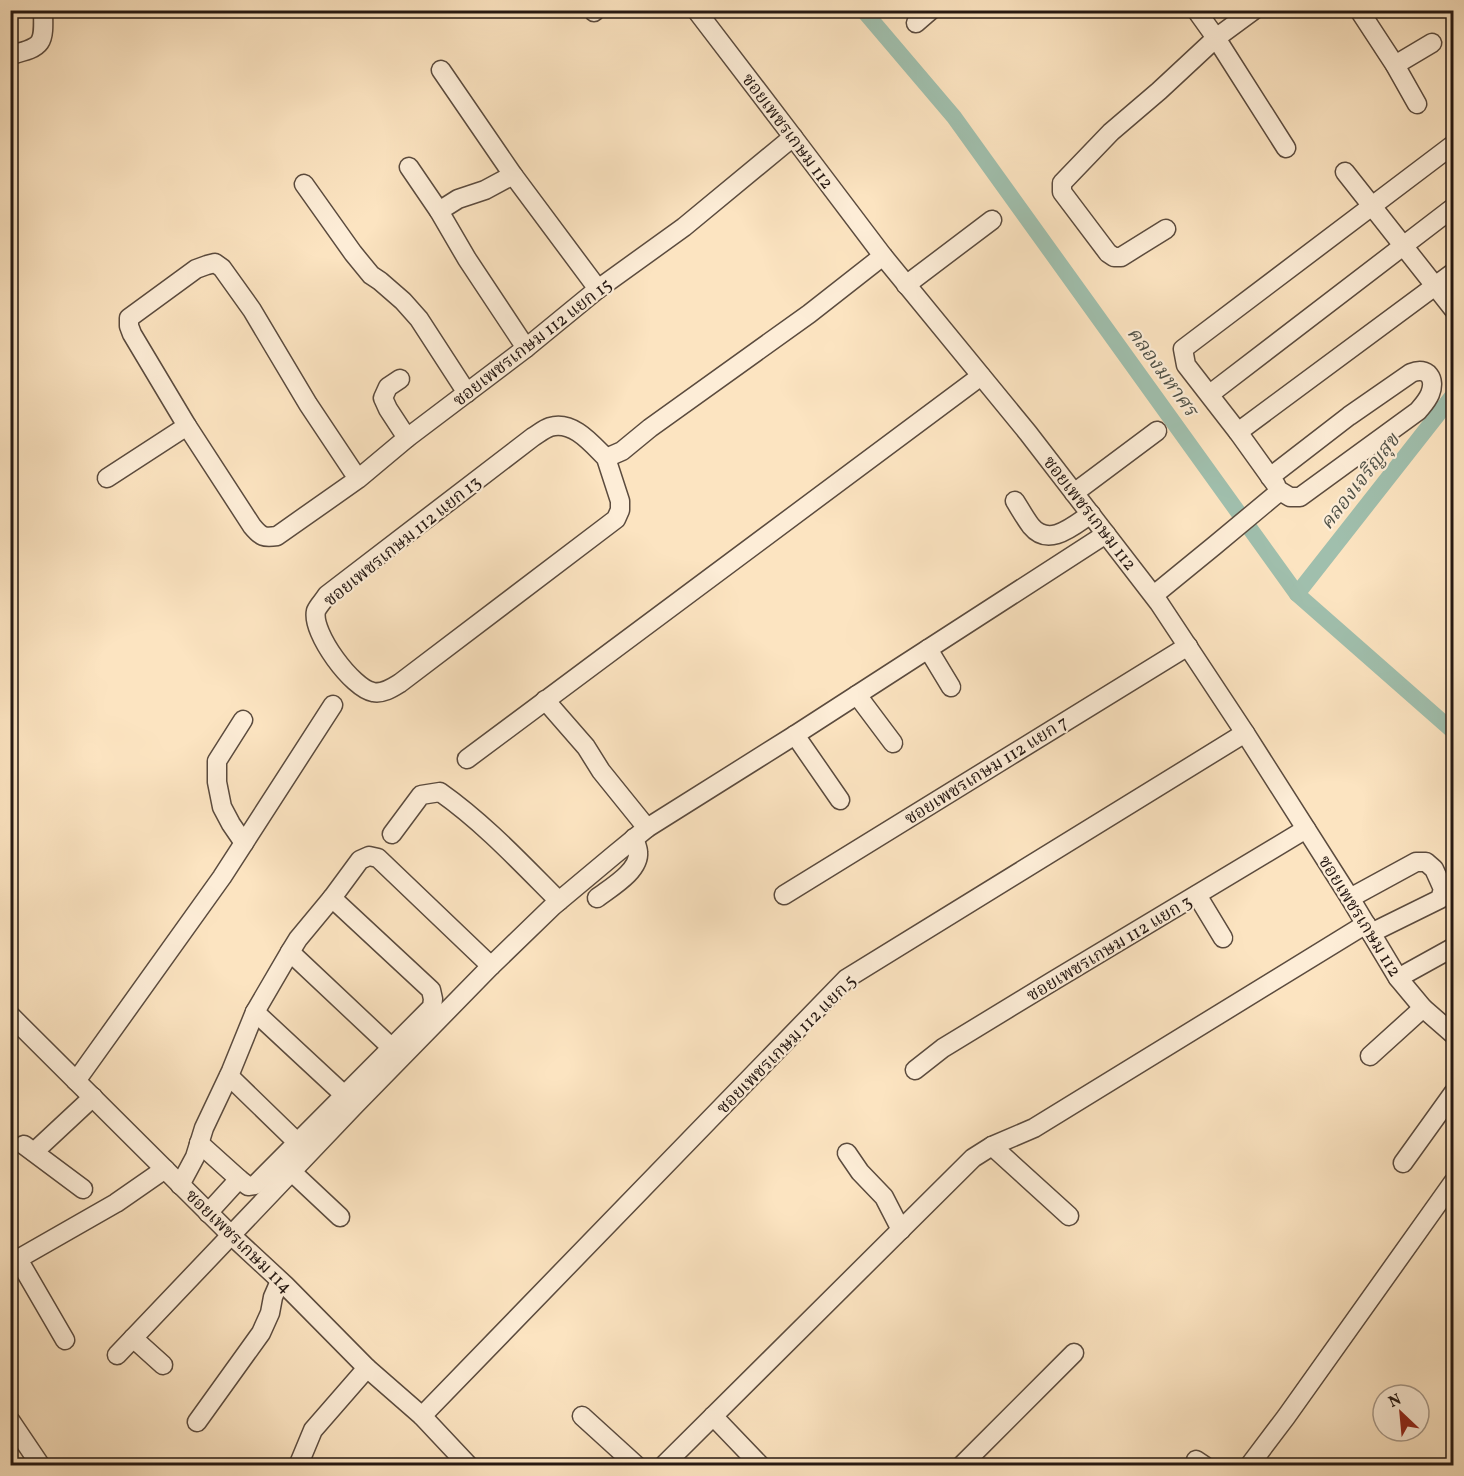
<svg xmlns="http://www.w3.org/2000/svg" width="1464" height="1476" font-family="Vollkorn,'Noto Serif Thai',serif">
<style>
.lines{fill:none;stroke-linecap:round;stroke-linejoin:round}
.canal{stroke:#a0bfad;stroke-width:16}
.minor-casing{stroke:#5b4b3e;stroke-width:21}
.minor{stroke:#fdedd7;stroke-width:18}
.labels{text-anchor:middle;stroke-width:4.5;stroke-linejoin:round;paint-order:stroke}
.street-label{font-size:18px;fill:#251812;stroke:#fdedd7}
.water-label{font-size:20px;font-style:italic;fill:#505248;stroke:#fdedd7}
</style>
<rect width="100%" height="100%" fill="#fce4c1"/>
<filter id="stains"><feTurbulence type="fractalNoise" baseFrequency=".00333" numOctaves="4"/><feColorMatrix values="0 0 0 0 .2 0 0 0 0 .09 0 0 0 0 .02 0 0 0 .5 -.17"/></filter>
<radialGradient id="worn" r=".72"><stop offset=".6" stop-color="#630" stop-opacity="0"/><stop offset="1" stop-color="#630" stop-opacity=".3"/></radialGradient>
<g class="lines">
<g class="canal">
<path d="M863 10 954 117 1297 594 1454 732"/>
<path d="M1297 594 1454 394"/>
</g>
<g class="minor-casing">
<g id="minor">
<path d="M696 10 793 137 883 256 1028 433 1159 603 1245 733 1350 898 1398 978 1423 1008 1454 1035"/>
<path d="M1196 10 1216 38 1286 148"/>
<path d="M1359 10 1395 65 1417 104"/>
<path d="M594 12 596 10"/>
<path d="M916 23 931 10"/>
<path d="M10 55C44 47 44 44 43 10"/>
<path d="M1395 65 1432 43"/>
<path d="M441 70 513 175 598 289"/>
<path d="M409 167 439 211 467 259 526 348"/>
<path d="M1345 172 1454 310"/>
<path d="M304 184 353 253 371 275 380 281 403 301 419 319 467 393"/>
<path d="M439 211 458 199 485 190 513 175"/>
<path d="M1166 229 1121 257H1114L1108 253 1062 192V183L1111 132 1159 91 1216 38 1254 10"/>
<path d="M906 285 992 220"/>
<path d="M400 379 388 387 383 398 388 409 407 438"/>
<path d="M1210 394 1454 207"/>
<path d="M1238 432 1454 272"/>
<path d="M606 458 620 501V510L616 519 400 683C392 688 383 694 373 692 353 689 311 633 316 611 318 606 324 600 327 595L533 437C538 434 544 429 550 427 573 420 592 444 606 458L622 451 650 428 809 314 883 256"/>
<path d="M107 478 187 426"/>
<path d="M358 479 308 404 252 310 222 268 215 263 207 265 196 269 129 318V326L132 334 187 426 252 526C261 537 264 538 277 536L358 479 407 438 526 348 598 289 684 227 793 137"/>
<path d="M1276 485 1238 432 1186 365 1183 349 1454 144"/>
<path d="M1074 493 1157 431"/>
<path d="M1015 501C1020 509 1025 518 1031 526 1049 548 1073 526 1091 514"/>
<path d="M1154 595 1214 546 1280 491 1290 497H1300L1418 411C1423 405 1427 401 1430 394 1436 379 1428 366 1411 373L1349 416 1270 477"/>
<path d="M928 649 951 687"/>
<path d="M857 695 893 743"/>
<path d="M545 700 586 747 601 771 647 828"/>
<path d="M243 720 217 761V782L222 807 231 824 244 843"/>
<path d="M795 735 840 800"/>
<path d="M467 759 981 376"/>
<path d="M392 834 421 795 440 792C484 823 521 863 559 901"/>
<path d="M784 895 1188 646"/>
<path d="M1197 895 1223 938"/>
<path d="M597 898C610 888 640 871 638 852 638 848 635 842 634 838"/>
<path d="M1350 898 1416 862H1426L1434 869 1439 880 1443 889 1440 899 1371 933"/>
<path d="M290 952 392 1048"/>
<path d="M1398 978 1454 947"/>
<path d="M255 1012 354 1104"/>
<path d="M10 1015 231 1235 285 1285 367 1368 422 1416 469 1466"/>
<path d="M1370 1056 1423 1008"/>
<path d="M915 1070 943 1048 1053 981 1306 829"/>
<path d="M229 1076 298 1143"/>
<path d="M76 1081 222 877 333 705"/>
<path d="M199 1143 239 1179 248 1186 255 1185 432 1007 433 999 431 990 332 898"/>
<path d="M24 1145 83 1189"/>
<path d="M992 1146 1069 1216"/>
<path d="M34 1152 93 1097"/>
<path d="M847 1153 860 1172 884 1197 901 1230"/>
<path d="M1403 1163 1454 1092"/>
<path d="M292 1172 340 1217"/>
<path d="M180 1185 195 1157 204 1128 231 1071 255 1012 290 952 298 939 332 898 360 860 369 856 378 858 491 966"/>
<path d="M208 1213 239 1179"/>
<path d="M133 1338 163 1365"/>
<path d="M65 1340 18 1259 116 1203 165 1169"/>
<path d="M117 1355 355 1105 491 966 553 906 614 855 647 828 795 735 1106 534"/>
<path d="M422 1416 846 979 1245 733"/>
<path d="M582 1416 637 1466"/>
<path d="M713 1416 761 1466"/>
<path d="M10 1420 41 1466"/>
<path d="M197 1422 261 1333 270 1313 273 1297 280 1281"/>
<path d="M1196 1460 1205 1466"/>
<path d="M298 1466 313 1430 367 1368"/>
<path d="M663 1466 973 1158 992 1146 1034 1128 1366 924"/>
<path d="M961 1466 1074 1353"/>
<path d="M1249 1466 1286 1417 1454 1181"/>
</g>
</g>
<use href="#minor" class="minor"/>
</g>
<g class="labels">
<g class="street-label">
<text transform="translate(788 131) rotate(53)" y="6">ซอยเพชรเกษม 112</text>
<text transform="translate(532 342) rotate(-38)" y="6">ซอยเพชรเกษม 112 แยก 15</text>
<text transform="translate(1090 513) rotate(52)" y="6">ซอยเพชรเกษม 112</text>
<text transform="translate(402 541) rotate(-39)" y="6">ซอยเพชรเกษม 112 แยก 13</text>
<text transform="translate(986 770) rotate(-32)" y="6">ซอยเพชรเกษม 112 แยก 7</text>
<text transform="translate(1360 916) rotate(58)" y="6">ซอยเพชรเกษม 112</text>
<text transform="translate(1109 948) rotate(-31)" y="6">ซอยเพชรเกษม 112 แยก 3</text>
<text transform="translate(786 1044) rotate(-45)" y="6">ซอยเพชรเกษม 112 แยก 5</text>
<text transform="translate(239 1241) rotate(44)" y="6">ซอยเพชรเกษม 114</text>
</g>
<g class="water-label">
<text transform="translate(1163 371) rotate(54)" y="7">คลองมหาศร</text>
<text transform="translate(1359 481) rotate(-52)" y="7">คลองเจริญสุข</text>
</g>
</g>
<rect width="1464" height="1476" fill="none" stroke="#fce4c1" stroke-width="36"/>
<rect x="12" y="12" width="1440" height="1452" fill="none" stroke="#251812" stroke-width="3"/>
<rect x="18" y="18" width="1428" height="1440" fill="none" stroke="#251812" stroke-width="1.5"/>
<g transform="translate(1401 1413) rotate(334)"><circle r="28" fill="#fdedd7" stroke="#a79888" stroke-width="1.5"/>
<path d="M0-4.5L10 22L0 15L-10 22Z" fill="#8f2418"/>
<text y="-9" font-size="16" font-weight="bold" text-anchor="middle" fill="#251812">N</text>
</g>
<rect width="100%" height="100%" filter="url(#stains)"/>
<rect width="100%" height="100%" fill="url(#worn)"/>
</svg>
